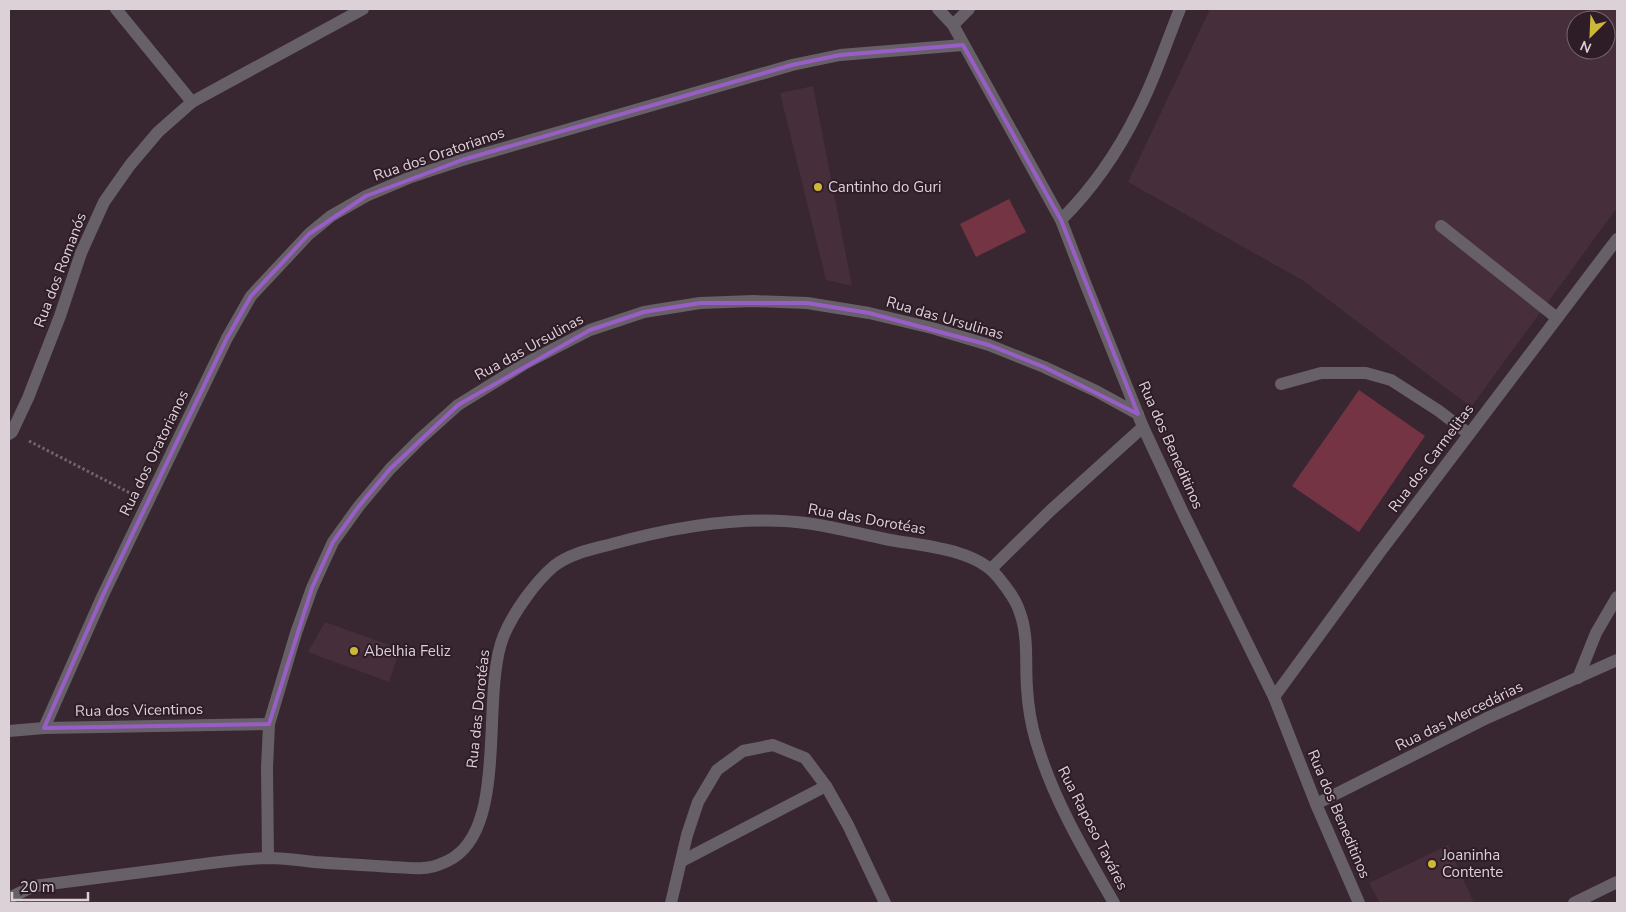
<svg xmlns="http://www.w3.org/2000/svg" width="1626" height="912" font-family="'Nunito Sans',sans-serif">
<style>
.built{fill:#462e3b;fill-rule:evenodd}
.building{fill:#753443}
.lines{fill:none;stroke-linecap:round;stroke-linejoin:round}
.path{stroke:#73636c;stroke-width:3;stroke-dasharray:2.5 2.5;stroke-linecap:butt}
.service{stroke:#676068;stroke-width:12}
.minor{stroke:#676068;stroke-width:12}
.marked{fill:none;stroke:#985ec6;stroke-width:4;stroke-linejoin:round}
.poi-dot{fill:#ceb837;stroke:#2e1d27;stroke-width:2}
.labels{text-anchor:middle;stroke-width:4;stroke-linejoin:round;paint-order:stroke}
.street-label{font-size:15px;fill:#ddd1d8;stroke:#2e1d27}
.poi-label{font-size:15px;fill:#ddd1d8;stroke:#2e1d27;text-anchor:start}
</style>
<rect width="100%" height="100%" fill="#382630"/>
<g class="built">
<path d="M1210 9H1617V208L1471 407 1302 280 1128 182ZM1576 20H1606V50H1576Z"/>
<path d="M813 86 852 286 826 280 780 93Z"/>
<path d="M325 622 400 649 389 682 308 652Z"/>
<path d="M1448 845 1474 903H1380L1369 883Z"/>
</g>
<g class="building">
<path d="M1009 199 1026 232 976 257 960 224Z"/>
<path d="M1359 390 1425 436 1359 532 1292 486Z"/>
</g>
<g class="lines">
<path class="path" d="M29 441 132 494"/>
<g class="service">
<path d="M1441 226 1557 318"/>
<path d="M1281 384 1321 373H1366L1391 380 1439 411 1469 434"/>
<path d="M991 569 1050 511 1143 427"/>
</g>
<g class="minor">
<path d="M116 9 192 102"/>
<path d="M938 9 953 25 1061 220 1086 285 1143 427 1184 515 1274 697 1316 804 1359 903"/>
<path d="M953 25 969 9"/>
<path d="M1061 220C1093 188 1118 152 1138 111 1155 79 1166 43 1180 9"/>
<path d="M9 434 12 432 28 398 60 316 81 253 104 202 130 165 158 132 192 102 363 9"/>
<path d="M1578 678 1596 633 1617 597"/>
<path d="M1274 697 1380 552 1617 239"/>
<path d="M44 728 103 595 227 338 251 296 309 234 331 216 366 196 411 177 462 160 792 65 840 55 963 45"/>
<path d="M9 731 44 728 269 724"/>
<path d="M1316 804 1487 718 1617 660"/>
<path d="M268 858 267 768 269 724 296 633 312 588 333 542 359 506 390 469 420 439 458 405 526 363 590 330 644 312 700 303 753 301 807 303 869 313 932 328 989 345 1044 367 1096 391 1138 414"/>
<path d="M682 861 826 786"/>
<path d="M9 898 34 886C81 880 127 874 174 868 205 864 236 859 267 858 283 858 299 860 314 862 340 864 366 865 392 867 402 867 413 869 423 868 432 868 445 863 453 858 509 823 480 692 504 635 513 613 536 581 554 566 571 553 593 549 612 544 677 526 747 514 813 524 839 528 864 535 890 540 924 546 976 549 998 577 1006 587 1015 598 1019 610 1029 635 1025 662 1027 688 1028 706 1031 724 1036 741 1053 799 1084 851 1114 903"/>
<path d="M671 903 687 835 698 802 717 770 743 751 773 745 805 758 826 786 848 825 885 903"/>
<path d="M1574 903 1617 882"/>
</g>
</g>
<path class="marked" d="M963 45 1061 220 1138 414 1044 367 989 345 869 313 807 303H700L644 312 590 330 458 405 390 469 359 506 333 542 312 588 269 724 44 728 103 595 227 338 251 296 309 234 366 196 462 160 792 65 840 55Z"/>
<g class="poi-dot">
<circle cx="818" cy="187" r="5"/>
<circle cx="354" cy="651" r="5"/>
<circle cx="1432" cy="864" r="5"/>
</g>
<g class="labels">
<g class="street-label">
<text transform="translate(439 154) rotate(-19)" y="5">Rua dos Oratorianos</text>
<text transform="translate(60 270) rotate(-69)" y="5">Rua dos Romanós</text>
<text transform="translate(945 318) rotate(16)" y="5">Rua das Ursulinas</text>
<text transform="translate(529 347) rotate(-29)" y="5">Rua das Ursulinas</text>
<text transform="translate(1171 445) rotate(66)" y="5">Rua dos Beneditinos</text>
<text transform="translate(154 453) rotate(-64)" y="5">Rua dos Oratorianos</text>
<text transform="translate(1431 458) rotate(-53)" y="5">Rua dos Carmelitas</text>
<text transform="translate(867 519) rotate(10)" y="5">Rua das Dorotéas</text>
<text transform="translate(478 709) rotate(-84)" y="5">Rua das Dorotéas</text>
<text transform="translate(139 710) rotate(-1)" y="5">Rua dos Vicentinos</text>
<text transform="translate(1459 716) rotate(-26)" y="5">Rua das Mercedárias</text>
<text transform="translate(1339 814) rotate(67)" y="5">Rua dos Beneditinos</text>
<text transform="translate(1093 828) rotate(63)" y="5">Rua Raposo Taváres</text>
</g>
<g class="poi-label">
<text x="828" y="192">Cantinho do Guri</text>
<text x="364" y="656">Abelhia Feliz</text>
<text x="1442" y="860">Joaninha<tspan x="1442" dy="17">Contente</tspan></text>
</g>
</g>
<rect width="1626" height="912" fill="none" stroke="#ddd1d8" stroke-width="20"/>
<g transform="translate(1591 35) rotate(204)"><circle r="24" fill="#2e1d27" stroke="#74656e"/>
<path d="M0-4L9 19L0 12L-9 19Z" fill="#ceb837"/>
<text y="-8" font-size="14" font-weight="bold" text-anchor="middle" fill="#ddd1d8">N</text>
</g>
<path d="M12 892v8h76v-8" fill="none" stroke="#ddd1d8" stroke-width="2.5"/>
<text x="20" y="892" font-size="15" fill="#ddd1d8" stroke="#2e1d27" stroke-width="4" paint-order="stroke">20 m</text>
</svg>
